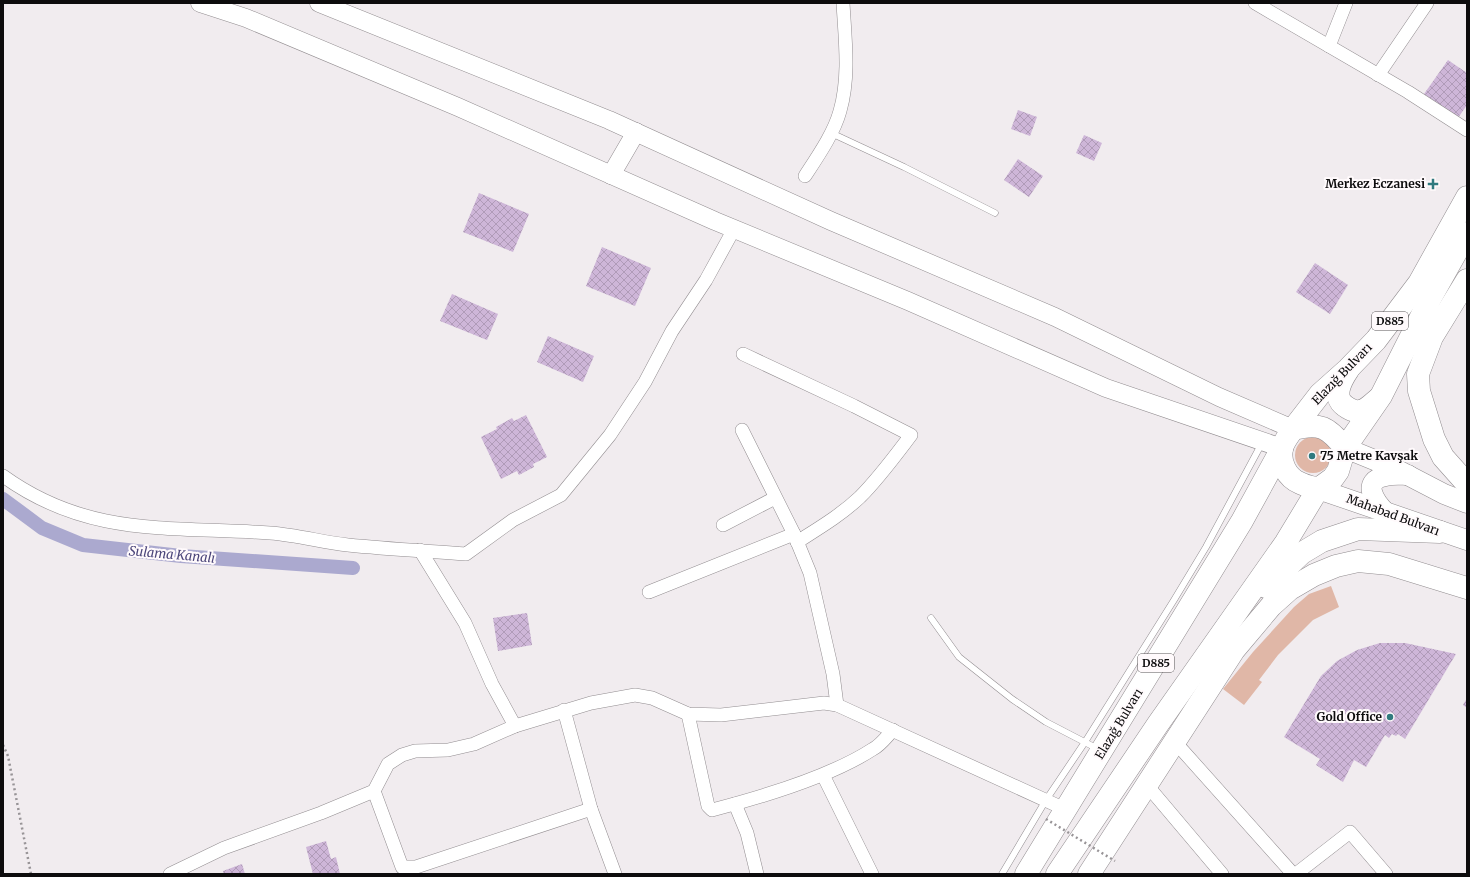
<svg xmlns="http://www.w3.org/2000/svg" width="1470" height="877" font-family="Merriweather,serif">
<style>
.grass{fill:#e0b7a7}
.lines{fill:none;stroke-linecap:round;stroke-linejoin:round}
.canal{stroke:#aba9cf;stroke-width:14}
.building{fill:url(#building-cross-hatch)}
.lane-casing{stroke:#928d90;stroke-width:7}
.street-casing{stroke:#928d90;stroke-width:14}
.secondary-casing{stroke:#928d90;stroke-width:19}
.primary-casing{stroke:#928d90;stroke-width:21}
.highway-casing{stroke:#928d90;stroke-width:23}
.path{stroke:#989497;stroke-width:2.5;stroke-dasharray:2 3;stroke-linecap:butt}
.lane{stroke:#fff;stroke-width:6}
.street{stroke:#fff;stroke-width:13}
.secondary{stroke:#fff;stroke-width:18}
.primary{stroke:#fff;stroke-width:20}
.highway{stroke:#fff;stroke-width:22}
.path-bridge{stroke:#989497;stroke-width:2.5;stroke-dasharray:2 3;stroke-linecap:butt}
.poi-dot{fill:#317a7f;stroke:#fffafc;stroke-width:1.5}
.labels{text-anchor:middle;stroke-width:4;stroke-linejoin:round;paint-order:stroke}
.shield{fill:#fffafc;stroke:#565355;stroke-width:1}
.shield-label{font-size:11px;font-weight:bold;fill:#0d0c0d}
.poi-label{font-size:12px;font-weight:bold;fill:#0d0c0d;stroke:#fffafc;text-anchor:end}
.street-label{font-size:12px;fill:#0d0c0d;stroke:#fffafc}
.water-label{font-size:13px;font-style:italic;fill:#4c467a;stroke:#fffafc}
</style>
<defs>
<pattern id="building-cross-hatch" width="8" height="8" patternUnits="userSpaceOnUse"><rect width="8" height="8" fill="#ceb6d8"/><path d="M0 0l8 8M0 8l8-8" fill="none" stroke="#b09bb8"/></pattern>
</defs>
<rect width="100%" height="100%" fill="#f1ecef"/>
<g class="grass">
<circle cx="1313" cy="455" r="18"/>
<path d="M1331 586 1339 607 1313 620 1278 655 1259 680 1262 682 1244 705 1223 689 1253 652 1294 607 1309 594Z"/>
</g>
<g class="lines">
<path class="canal" d="M3 499 42 528 83 545 181 556 353 568"/>
</g>
<g class="building">
<path d="M1448 60 1467 73V105L1458 118 1424 94Z"/>
<path d="M1018 110 1037 117 1030 136 1011 129Z"/>
<path d="M1084 135 1102 143 1094 161 1076 153Z"/>
<path d="M1018 159 1043 176 1029 197 1004 180Z"/>
<path d="M479 193 529 214 513 252 463 232Z"/>
<path d="M602 247 651 268 635 306 586 286Z"/>
<path d="M1315 263 1348 285 1330 314 1296 292Z"/>
<path d="M452 294 498 314 487 340 440 321Z"/>
<path d="M548 336 594 356 583 382 537 362Z"/>
<path d="M526 415 547 457 533 464 534 467 519 475 517 471 501 479 481 437 497 429 496 427 512 418 514 421Z"/>
<path d="M527 613 532 645 498 651 493 618Z"/>
<path d="M1380 643H1405L1456 654 1405 739 1398 734 1396 736 1392 734 1389 738 1385 735 1366 767 1354 760 1343 782 1316 765 1320 759 1284 737 1321 676 1337 661 1357 650Z"/>
<path d="M1467 698V708L1463 705Z"/>
<path d="M326 841 331 859 336 857 340 874H313L306 847Z"/>
<path d="M242 864 245 874H224L223 871Z"/>
</g>
<g class="lines">
<g class="lane-casing">
<g id="lane">
<path d="M831 133 904 167 995 213"/>
<path d="M931 618 959 657 1012 699 1046 722 1098 749"/>
<path d="M1002 874 1046 800 1085 742 1174 600 1206 547 1262 443"/>
</g>
</g>
<g class="street-casing">
<g id="street">
<path d="M1255 3 1408 92 1467 130"/>
<path d="M1329 46 1346 3"/>
<path d="M1378 75 1427 3"/>
<path d="M805 176C818 156 834 133 840 111 850 76 845 39 843 3"/>
<path d="M743 354 854 406 911 435C895 456 879 478 860 497 841 515 819 528 797 542"/>
<path d="M742 430 794 534 810 573 833 674 837 705"/>
<path d="M3 476C89 538 171 526 270 533 297 535 322 542 348 545 387 549 427 551 466 554L513 520 561 495 610 435 645 382 672 331 706 280 734 229"/>
<path d="M723 525 775 498"/>
<path d="M420 550 465 623 492 684 515 726"/>
<path d="M649 592 794 534"/>
<path d="M564 710 591 809 615 874"/>
<path d="M688 714 708 806 712 810C762 797 830 777 873 749 881 745 887 736 893 730"/>
<path d="M1175 742 1293 874"/>
<path d="M823 775 872 874"/>
<path d="M1146 784 1222 874"/>
<path d="M374 791 402 867H416L591 809"/>
<path d="M735 804 747 833 757 874"/>
<path d="M170 874 224 848 321 813 374 791 388 764 402 755 415 751 448 750 474 744 515 726 591 703 635 695 652 698 688 714 721 715 824 703 837 705 1067 810"/>
<path d="M1296 874 1350 832 1386 874"/>
</g>
</g>
<g class="secondary-casing">
<g id="secondary">
<path d="M200 3 246 18 458 107 715 221 908 301 1106 388 1282 448"/>
<path d="M319 3 609 120 831 221 1055 317 1219 397 1293 429"/>
<path d="M611 175 636 132"/>
</g>
</g>
<g class="primary-casing">
<g id="primary">
<path d="M1345 448 1394 468 1444 494 1467 503"/>
<path d="M1318 489 1467 540"/>
<path d="M1386 513C1375 502 1360 481 1386 476 1393 474 1401 475 1408 475"/>
</g>
</g>
<g class="highway-casing">
<g id="highway">
<path d="M1467 280 1432 337 1418 374 1419 391 1434 439 1443 457 1467 484"/>
<path d="M1348 370C1340 382 1331 399 1348 408 1352 410 1355 412 1360 411 1367 410 1373 403 1378 399"/>
<path d="M1293 429 1320 394 1348 369 1376 340 1419 283 1467 197"/>
<path d="M1345 448 1381 396 1431 297 1467 233"/>
<path d="M1266 587 1302 553 1322 541 1358 529 1440 532"/>
<path d="M1026 874 1242 521 1282 448"/>
<path d="M1057 874 1158 724 1286 542 1318 489 1333 478 1338 471 1345 448C1328 427 1320 422 1293 429 1289 435 1283 442 1282 449 1279 462 1287 478 1300 483 1306 486 1312 487 1318 489"/>
<path d="M1089 874 1234 650 1271 606 1290 589 1314 575 1336 566 1358 561 1389 564 1467 588"/>
</g>
</g>
<path class="path" d="M3 745 8 756 31 874"/>
<use href="#lane" class="lane"/>
<use href="#street" class="street"/>
<use href="#secondary" class="secondary"/>
<use href="#primary" class="primary"/>
<use href="#highway" class="highway"/>
<path class="path-bridge" d="M1046 819 1115 861"/>
</g>
<g class="poi-dot">
<path d="M1431 178h4v4h4v4h-4v4h-4v-4h-4v-4h4z"/>
<circle cx="1312" cy="456" r="4"/>
<circle cx="1390" cy="717" r="4"/>
</g>
<g class="labels">
<g class="shield">
<rect x="1372" y="312" width="36" height="18" rx="3"/>
<rect x="1138" y="654" width="36" height="18" rx="3"/>
</g>
<g class="shield-label">
<text x="1390" y="325">D885</text>
<text x="1156" y="667">D885</text>
</g>
<g class="poi-label">
<text x="1425" y="188">Merkez Eczanesi</text>
<text x="1320" y="460" text-anchor="start">75 Metre Kavşak</text>
<text x="1382" y="721">Gold Office</text>
</g>
<g class="street-label">
<text transform="translate(1342 374) rotate(-46)" y="4">Elazığ Bulvarı</text>
<text transform="translate(1393 515) rotate(20)" y="4">Mahabad Bulvarı</text>
<text transform="translate(1119 724) rotate(-59)" y="4">Elazığ Bulvarı</text>
</g>
<g class="water-label">
<text transform="translate(172 554) rotate(5)" y="5">Sulama Kanalı</text>
</g>
</g>
<rect width="1470" height="877" fill="none" stroke="#0d0c0d" stroke-width="8"/>
</svg>
